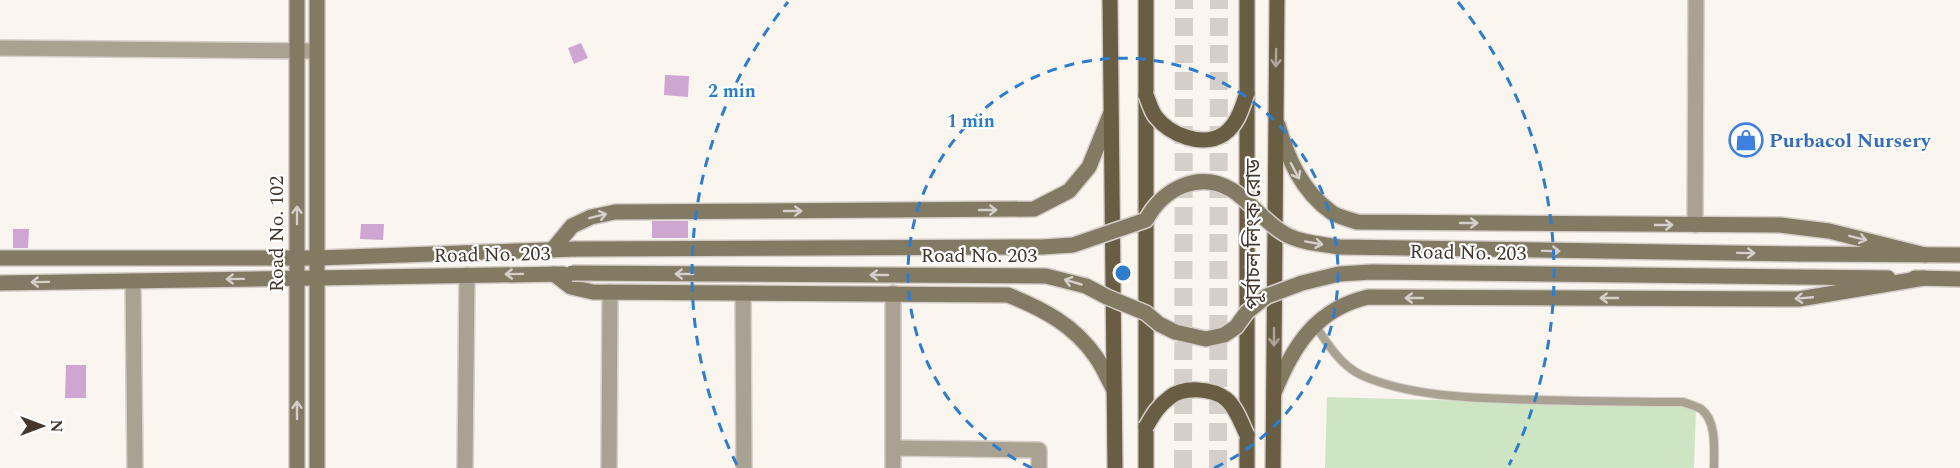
<svg xmlns="http://www.w3.org/2000/svg" width="1960" height="468" font-family="Spectral,'Noto Sans Bengali',serif">
<style>
.green{fill:#cde5c2}
.building{fill:#cfa5d2}
.lines{fill:none;stroke-linecap:round;stroke-linejoin:round}
.highway-tunnel{stroke:#d6cfc9;stroke-width:18;stroke-dasharray:18 9;stroke-linecap:butt}
.lane-casing{stroke:#d6cfc9;stroke-width:10}
.street-casing{stroke:#d6cfc9;stroke-width:18}
.secondary-casing{stroke:#d6cfc9;stroke-width:18}
.primary-casing{stroke:#d6cfc9;stroke-width:18}
.lane{stroke:#a9a293;stroke-width:8}
.street{stroke:#a9a293;stroke-width:15}
.secondary{stroke:#837a64;stroke-width:15}
.primary{stroke:#695e43;stroke-width:15}
.secondary-bridge-casing{stroke:#d6cfc9;stroke-width:18;stroke-linecap:butt}
.primary-bridge-casing{stroke:#d6cfc9;stroke-width:18;stroke-linecap:butt}
.secondary-bridge{stroke:#837a64;stroke-width:15}
.primary-bridge{stroke:#695e43;stroke-width:15}
.oneway{stroke:#aca698}
.oneway2{stroke:#d4d0c9}
.ring{fill:none;stroke:#2e7ccc;stroke-width:3;stroke-dasharray:10 8}
.labels{text-anchor:middle;stroke-width:4.5;stroke-linejoin:round;paint-order:stroke}
.shop-label{font-size:20px;font-weight:bold;fill:#366cbe;stroke:#fff;text-anchor:start}
.street-label{font-size:20px;fill:#44372d;stroke:#fff}
.centre{fill:#2e7ccc;stroke:#fff;stroke-width:3}
.ring-label{font-size:18px;text-anchor:middle;font-weight:bold;fill:#2e7ccc;stroke:#fff;stroke-width:4.5;stroke-linejoin:round;paint-order:stroke}
</style>
<rect width="100%" height="100%" fill="#fbf5f0"/>
<path class="green" d="M1327 397 1696 407 1694 468H1325Z"/>
<g class="building">
<path d="M581 43 588 58 574 64 568 48Z"/>
<path d="M665 75 689 76 688 97 664 95Z"/>
<rect x="652" y="221" width="36" height="17"/>
<path d="M361 224H384L383 240 360 239Z"/>
<path d="M13 229H29L28 248H13Z"/>
<path d="M66 365H86V398H65Z"/>
</g>
<g class="lines">
<g class="highway-tunnel">
<path d="M1183 468 1184 0"/>
<path d="M1218 468 1219 0"/>
</g>
<g class="lane-casing">
<path id="lane" d="M1315 325C1327 343 1340 365 1361 375 1412 398 1481 398 1536 400 1585 401 1634 402 1683 402 1688 404 1696 406 1701 409 1717 421 1714 450 1714 468"/>
</g>
<g class="street-casing">
<g id="street">
<path d="M0 48 317 51"/>
<path d="M1695 225 1696 0"/>
<path d="M133 281 135 468"/>
<path d="M743 293 744 468"/>
<path d="M893 293V448"/>
<path d="M465 468 467 275"/>
<path d="M609 468 610 292"/>
<path d="M893 468V448L1039 450V468"/>
</g>
</g>
<g class="secondary-casing">
<g id="secondary">
<path d="M1278 125C1288 159 1301 190 1331 212 1338 217 1349 219 1357 222L1780 225 1829 231 1925 255"/>
<path d="M553 249 572 226 591 217 615 212 1034 209 1069 191 1089 167 1110 115"/>
<path d="M1799 254 1960 255"/>
<path d="M0 258H318L576 249"/>
<path d="M554 274 571 287 593 292 1008 295C1043 309 1074 325 1096 357 1103 367 1108 379 1114 390"/>
<path d="M1798 277 1888 278"/>
<path d="M1915 278 1960 279"/>
<path d="M0 283 563 274"/>
<path d="M1274 393C1293 346 1316 309 1368 297L1799 299 1924 278"/>
<path d="M297 468V0"/>
<path d="M317 468V0"/>
</g>
</g>
<g class="primary-casing">
<g id="primary">
<path d="M1110 0 1115 468"/>
<path d="M1146 0V468"/>
<path d="M1247 0V468"/>
<path d="M1273 468 1277 0"/>
</g>
</g>
<use href="#lane" class="lane"/>
<use href="#street" class="street"/>
<use href="#secondary" class="secondary"/>
<use href="#primary" class="primary"/>
<g class="secondary-bridge-casing">
<g id="secondary-bridge">
<path d="M576 249 1042 247 1073 245 1146 220C1163 189 1198 170 1232 190 1250 201 1265 223 1285 234 1301 243 1322 244 1339 247L1799 254"/>
<path d="M572 273 1046 276 1086 286 1107 297 1146 313 1159 324 1175 332 1206 339 1224 335 1236 327 1247 312 1267 296 1302 283 1339 274 1372 272 1798 277"/>
</g>
</g>
<g class="primary-bridge-casing">
<g id="primary-bridge">
<path d="M1146 95C1149 102 1151 111 1156 117 1170 135 1203 148 1224 134 1238 124 1242 107 1247 93"/>
<path d="M1146 427C1153 415 1158 406 1169 398 1183 386 1212 388 1226 399 1236 407 1241 423 1247 435"/>
</g>
</g>
<use href="#secondary-bridge" class="secondary-bridge"/>
<use href="#primary-bridge" class="primary-bridge"/>
</g>
<defs><path id="oneway-shaft" d="M-6 0H5M1.5-3L5.5 0L1.5 3" fill="none" stroke-width="1.6" stroke-linecap="round" stroke-linejoin="round" transform="scale(1.5)"/></defs>
<g class="oneway">
<use href="#oneway-shaft" transform="translate(1276 58) rotate(91)"/>
<use href="#oneway-shaft" transform="translate(1274 337) rotate(90)"/>
</g>
<g class="oneway2">
<use href="#oneway-shaft" transform="translate(1295 171) rotate(62)"/>
<use href="#oneway-shaft" transform="translate(988 210)"/>
<use href="#oneway-shaft" transform="translate(793 211)"/>
<use href="#oneway-shaft" transform="translate(297 215) rotate(-90)"/>
<use href="#oneway-shaft" transform="translate(598 216) rotate(-14)"/>
<use href="#oneway-shaft" transform="translate(1469 223)"/>
<use href="#oneway-shaft" transform="translate(1664 225)"/>
<use href="#oneway-shaft" transform="translate(1858 238) rotate(14)"/>
<use href="#oneway-shaft" transform="translate(1314 243) rotate(10)"/>
<use href="#oneway-shaft" transform="translate(1551 251) rotate(1)"/>
<use href="#oneway-shaft" transform="translate(1746 253) rotate(1)"/>
<use href="#oneway-shaft" transform="translate(514 274) rotate(179)"/>
<use href="#oneway-shaft" transform="translate(684 274) rotate(-180)"/>
<use href="#oneway-shaft" transform="translate(879 275) rotate(-180)"/>
<use href="#oneway-shaft" transform="translate(235 279) rotate(179)"/>
<use href="#oneway-shaft" transform="translate(40 282) rotate(179)"/>
<use href="#oneway-shaft" transform="translate(1073 282) rotate(-164)"/>
<use href="#oneway-shaft" transform="translate(1414 298) rotate(-180)"/>
<use href="#oneway-shaft" transform="translate(1609 298) rotate(-180)"/>
<use href="#oneway-shaft" transform="translate(1804 298) rotate(175)"/>
<use href="#oneway-shaft" transform="translate(297 410) rotate(-90)"/>
</g>
<g class="ring">
<path d="M1032 468A215 215 0 1 1 1214 468"/>
<path d="M737 465A431 431 0 0 1 788 2M1458 2A431 431 0 0 1 1509 465"/>
</g>
<defs>
<g id="shop-ring" transform="scale(1.725)"><circle r="9.5" fill="#fff" stroke="#3f7fe0" stroke-width="1.5"/><path d="M-5-2.5h2.3a2.7 3.5 0 0 1 5.4 0H5L5.5 6h-11ZM-1.5-2.5h3a1.5 2.3 0 0 0-3 0Z" fill="#3f7fe0"/></g>
</defs>
<g fill-rule="evenodd">
<use href="#shop-ring" x="1746" y="140"/>
</g>
<g class="labels">
<g class="shop-label">
<text x="1769" y="147">Purbacol Nursery</text>
</g>
<g class="street-label">
<text transform="translate(276 234) rotate(-90)" y="7">Road No. 102</text>
<text transform="translate(1253 234) rotate(-90)" y="7">পূর্বাচল লিংক রোড</text>
<text transform="translate(1468 252) rotate(1)" y="7">Road No. 203</text>
<text transform="translate(492 254) rotate(-1)" y="7">Road No. 203</text>
<text x="979" y="262">Road No. 203</text>
</g>
</g>
<circle cx="1123" cy="273" r="9" class="centre"/>
<g class="ring-label">
<text x="732" y="97">2 min</text>
<text x="971" y="127">1 min</text>
</g>
<g transform="translate(42 426) rotate(90)" stroke="#ffffff" stroke-width="4.5" paint-order="stroke">
<path d="M0-4.5L10 22L0 15L-10 22Z" fill="#44372d"/>
<text y="-9" font-size="16" font-weight="bold" text-anchor="middle" fill="#44372d">N</text>
</g>
</svg>
